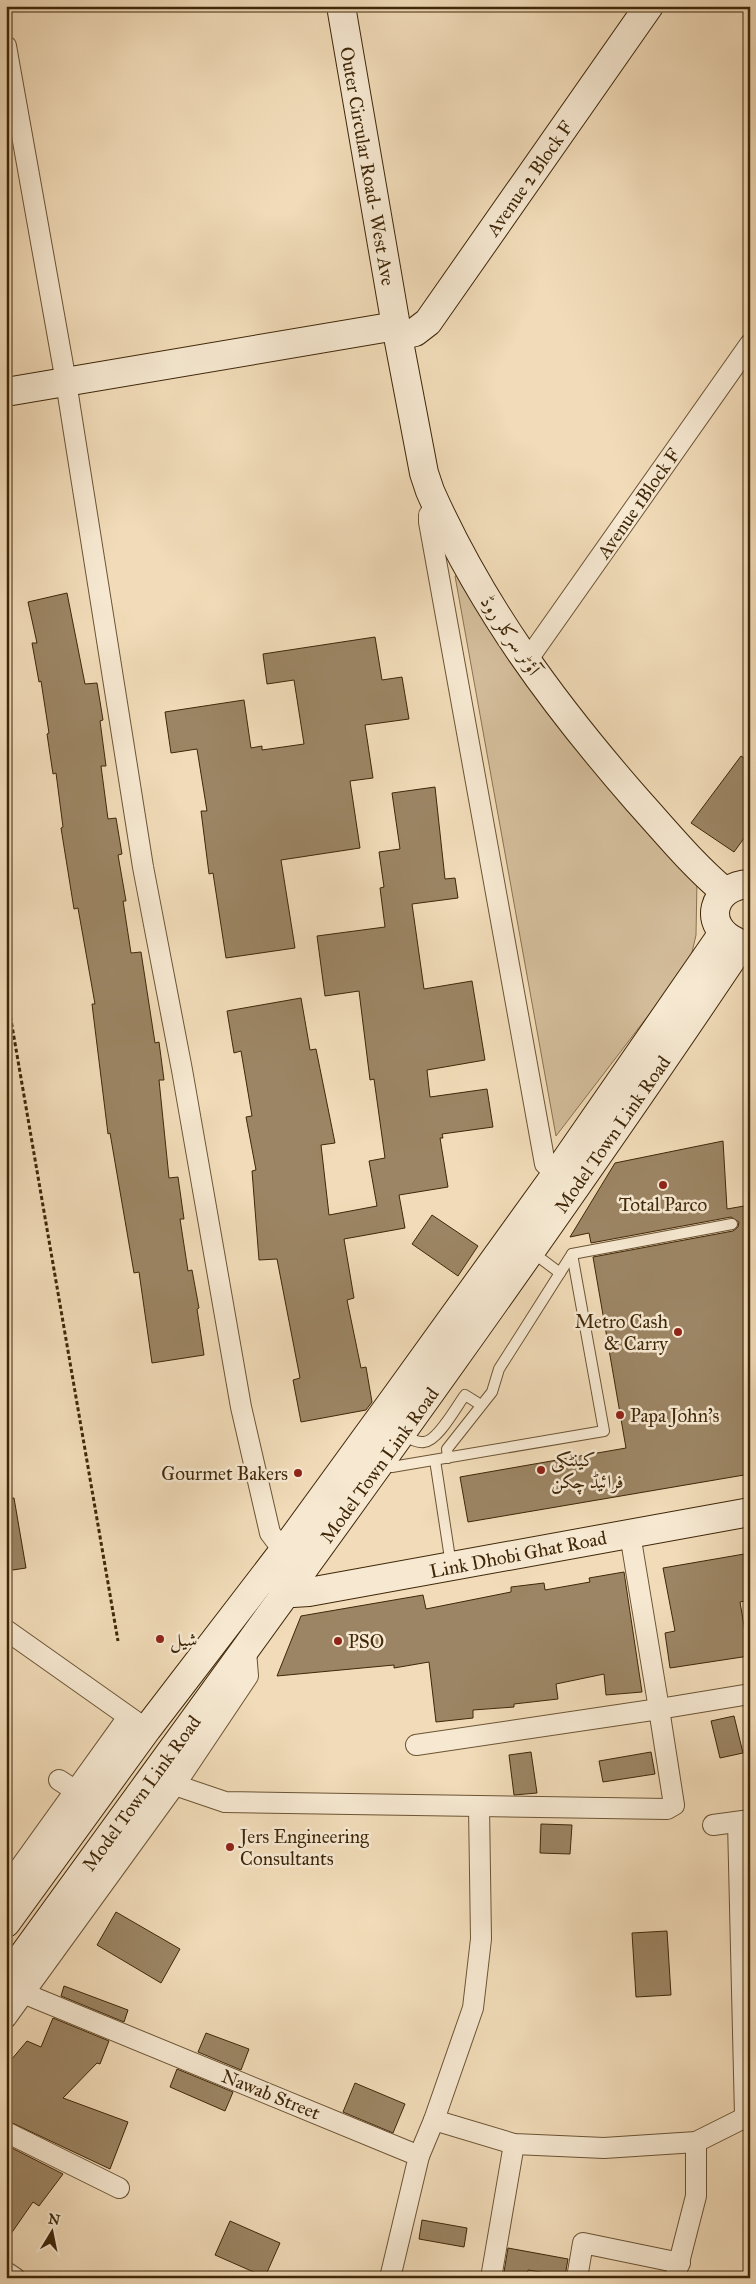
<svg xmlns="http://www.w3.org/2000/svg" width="756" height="2284" font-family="'IM FELL Great Primer',Amiri,serif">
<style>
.green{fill:#d3bc9a;stroke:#897251}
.building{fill:#9c8564;stroke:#3f2708}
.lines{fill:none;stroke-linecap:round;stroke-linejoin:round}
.lane-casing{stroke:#6c5434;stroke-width:12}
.street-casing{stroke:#6c5434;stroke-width:22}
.secondary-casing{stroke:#3f2708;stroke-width:30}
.path{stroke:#3f2708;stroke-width:3;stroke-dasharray:4 2.5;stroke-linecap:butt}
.lane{stroke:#f6e8d1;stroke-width:10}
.street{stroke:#f6e8d1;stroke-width:20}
.secondary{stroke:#f6e8d1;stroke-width:28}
.poi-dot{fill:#8f2418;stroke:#f6e8d1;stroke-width:2}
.labels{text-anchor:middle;stroke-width:5;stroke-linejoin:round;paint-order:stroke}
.street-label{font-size:19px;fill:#3f2708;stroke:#f6e8d1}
.poi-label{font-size:19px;fill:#3f2708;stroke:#f6e8d1;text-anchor:start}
</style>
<rect width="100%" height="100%" fill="#f1dbb8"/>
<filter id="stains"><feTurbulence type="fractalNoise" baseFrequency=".004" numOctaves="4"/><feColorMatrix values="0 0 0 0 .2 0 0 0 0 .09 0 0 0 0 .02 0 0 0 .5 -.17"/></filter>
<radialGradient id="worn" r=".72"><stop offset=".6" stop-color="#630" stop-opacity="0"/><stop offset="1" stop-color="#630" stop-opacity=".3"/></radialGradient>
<path class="green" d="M472 571 697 880 696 935 690 961 556 1136 455 576Z"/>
<g class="building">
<path d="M67 593 85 684 97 683 103 720 100 721 106 766H101L108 819 116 818 122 854 118 855 126 901H123L131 953 141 952 155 1043 159 1042 164 1080H159L169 1178 178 1177 184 1219H180L188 1271 192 1270 199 1308 197 1309 204 1355 152 1363 139 1272 134 1273 110 1133 108 1134 92 1004H95L78 908 74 909 61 828 63 827 56 773 53 774 47 734 49 733 41 681 39 682 32 643H37L28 602Z"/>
<path d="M375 637 382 680 402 677 409 719 365 725 373 778 350 781 360 848 281 860 295 948 226 958 213 873 209 874 201 811H207L197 749 171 753 165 712 244 700 251 748 262 746V750L304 744 294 680 267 684 263 654Z"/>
<path d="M741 756 750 762V830L734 852 691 823Z"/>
<path d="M435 787 445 879 455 878 458 898 412 904 424 989 472 981 485 1060 427 1070 430 1097 487 1089 493 1127 442 1134 443 1138H440L448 1187 399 1195 405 1228 344 1239 354 1298 347 1300 361 1368 366 1367 372 1402 366 1410 301 1422 293 1380 300 1378 277 1259 259 1260 252 1171 256 1170 246 1117 252 1116 241 1051 234 1053 227 1011 301 998 310 1050 316 1049 335 1143 321 1145 329 1215 377 1206 369 1161 385 1158 374 1079 370 1080 359 991 325 996 317 936 385 927 380 888 384 887 379 852 400 849 392 793Z"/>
<path d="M723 1141 727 1209 750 1205V1474L468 1522 460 1477 626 1448 593 1257 733 1231 738 1227 739 1222 731 1217 591 1243 589 1233 570 1237 615 1163Z"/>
<path d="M432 1215 478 1246 458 1276 412 1244Z"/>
<path d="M6 1498H14L26 1568 6 1571Z"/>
<path d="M750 1553V1600L740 1602 749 1656 670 1668 665 1633 675 1631 663 1568Z"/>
<path d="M624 1572 642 1692 606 1695 604 1674 556 1684 558 1699 514 1704V1707L473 1710V1718L436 1722 429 1662 394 1668V1665L277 1676 301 1616 423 1595 426 1609 511 1592V1587L544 1583 545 1590 590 1582 589 1578Z"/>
<path d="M734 1716 743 1753 720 1758 711 1721Z"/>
<path d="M531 1752 537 1793 514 1795 509 1755Z"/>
<path d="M651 1752 655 1774 603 1782 599 1761Z"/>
<path d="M541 1824 572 1825 570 1854 540 1853Z"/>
<path d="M116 1912 180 1949 161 1983 97 1945Z"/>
<path d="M667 1931 671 1995 636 1997 632 1933Z"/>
<path d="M64 1986 128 2010 124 2022 61 1996Z"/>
<path d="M53 2018 109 2041 100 2064 97 2063 63 2098 128 2122 110 2169 6 2120V2066L27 2041 41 2047Z"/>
<path d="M206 2033 249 2049 241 2070 198 2052Z"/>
<path d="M177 2069 233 2092 225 2111 170 2087Z"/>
<path d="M355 2083 405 2104 393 2133 343 2112Z"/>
<path d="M6 2145 63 2174 39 2206 33 2202 6 2241Z"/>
<path d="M422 2220 467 2228 464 2247 419 2239Z"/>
<path d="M230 2221 280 2243 265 2277 215 2255Z"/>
<path d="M508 2248 568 2259 565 2276 528 2270 526 2278H503Z"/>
</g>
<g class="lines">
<g class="lane-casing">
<g id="lane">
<path d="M532 1252 560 1273"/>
<path d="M402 1434C409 1438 416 1443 424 1442 438 1441 456 1407 465 1395L481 1405"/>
<path d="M448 1458 447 1449 492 1392 499 1369 572 1254 732 1224"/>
<path d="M435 1460 451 1565"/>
<path d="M383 1461 392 1467 604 1431 572 1254"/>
</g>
</g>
<g class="street-casing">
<g id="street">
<path d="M6 46 66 382 143 867 182 1070 241 1407 270 1533 276 1541 296 1555"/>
<path d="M436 506 429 515V522L545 1164 557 1173"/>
<path d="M526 662 750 344"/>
<path d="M630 1534 659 1709 750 1694"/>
<path d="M6 1630 139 1724"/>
<path d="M156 1772 175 1785 225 1802 667 1809 674 1805 659 1709 416 1745"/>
<path d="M59 1780 76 1791"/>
<path d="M738 1822 745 2116"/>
<path d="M713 1825 750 1820"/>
<path d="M6 1887 128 1717"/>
<path d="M6 1986 419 2156 390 2278"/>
<path d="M6 2018 175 1785 248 1676 246 1651"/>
<path d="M434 2120 473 2008 481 1939 479 1806"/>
<path d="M6 2132 119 2188"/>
<path d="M419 2156 434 2120 514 2144 604 2148 696 2142 750 2115"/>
<path d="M6 2272 15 2278"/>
<path d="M491 2278 514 2144"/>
<path d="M577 2278 583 2243 680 2263"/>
<path d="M675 2278 696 2196V2142"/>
</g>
</g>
<g class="secondary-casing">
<g id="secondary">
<path d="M341 6 396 326 424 473 430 491C482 608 554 705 638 801 666 832 692 864 724 891"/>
<path d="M398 336 415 332 428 322 649 6"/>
<path d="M6 392 396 326"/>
<path d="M737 942C701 926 712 885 750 884"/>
<path d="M277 1582 293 1593 309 1592 750 1512"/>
<path d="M6 1923 147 1729 285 1549 397 1395 557 1173 723 933"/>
<path d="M6 1979C254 1636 506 1296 742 944"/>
</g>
</g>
<path class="path" d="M6 991 118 1641"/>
<use href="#lane" class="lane"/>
<use href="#street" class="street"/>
<use href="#secondary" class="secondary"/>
</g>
<g class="poi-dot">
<circle cx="663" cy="1185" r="5"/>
<circle cx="678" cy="1332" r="5"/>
<circle cx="620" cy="1415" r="5"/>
<circle cx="541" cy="1470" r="5"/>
<circle cx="298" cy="1473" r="5"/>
<circle cx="160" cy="1639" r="5"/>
<circle cx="338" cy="1641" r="5"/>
<circle cx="230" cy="1847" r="5"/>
</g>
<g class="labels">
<g class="street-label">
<text transform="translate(368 166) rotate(80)" y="7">Outer Circular Road- West Ave</text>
<text transform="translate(529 178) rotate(-55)" y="7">Avenue 2 Block F</text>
<text transform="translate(638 503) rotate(-55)" y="7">Avenue 1Block F</text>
<text transform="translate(511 635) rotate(56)" y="7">آؤٹر سرکلر روڈ</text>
<text transform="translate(612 1134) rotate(-55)" y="7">Model Town Link Road</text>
<text transform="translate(379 1465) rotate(-54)" y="7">Model Town Link Road</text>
<text transform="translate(518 1554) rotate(-11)" y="7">Link Dhobi Ghat Road</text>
<text transform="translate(141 1793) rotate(-54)" y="7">Model Town Link Road</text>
<text transform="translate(271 2094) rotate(22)" y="7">Nawab Street</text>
</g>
<g class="poi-label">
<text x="663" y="1211" text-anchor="middle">Total Parco</text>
<text x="668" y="1328" text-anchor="end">Metro Cash<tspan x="668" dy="22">&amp; Carry</tspan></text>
<text x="630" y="1422">Papa John's</text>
<text x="551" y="1466">کینٹکی<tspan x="551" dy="22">فرائیڈ چکن</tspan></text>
<text x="288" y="1480" text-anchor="end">Gourmet Bakers</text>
<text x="170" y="1646">شیل</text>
<text x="348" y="1648">PSO</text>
<text x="240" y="1843">Jers Engineering<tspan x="240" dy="22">Consultants</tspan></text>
</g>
</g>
<rect width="756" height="2284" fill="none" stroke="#f1dbb8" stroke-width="25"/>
<rect x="8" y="8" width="741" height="2269" fill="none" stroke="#3f2708" stroke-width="2.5"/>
<rect x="12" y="12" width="731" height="2259" fill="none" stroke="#3f2708"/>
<g transform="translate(52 2232) rotate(10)" stroke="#f6e8d1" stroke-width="4" paint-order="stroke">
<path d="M0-4L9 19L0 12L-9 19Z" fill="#3f2708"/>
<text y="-8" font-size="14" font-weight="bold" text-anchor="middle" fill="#3f2708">N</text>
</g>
<rect width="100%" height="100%" filter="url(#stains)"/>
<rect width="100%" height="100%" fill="url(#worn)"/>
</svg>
